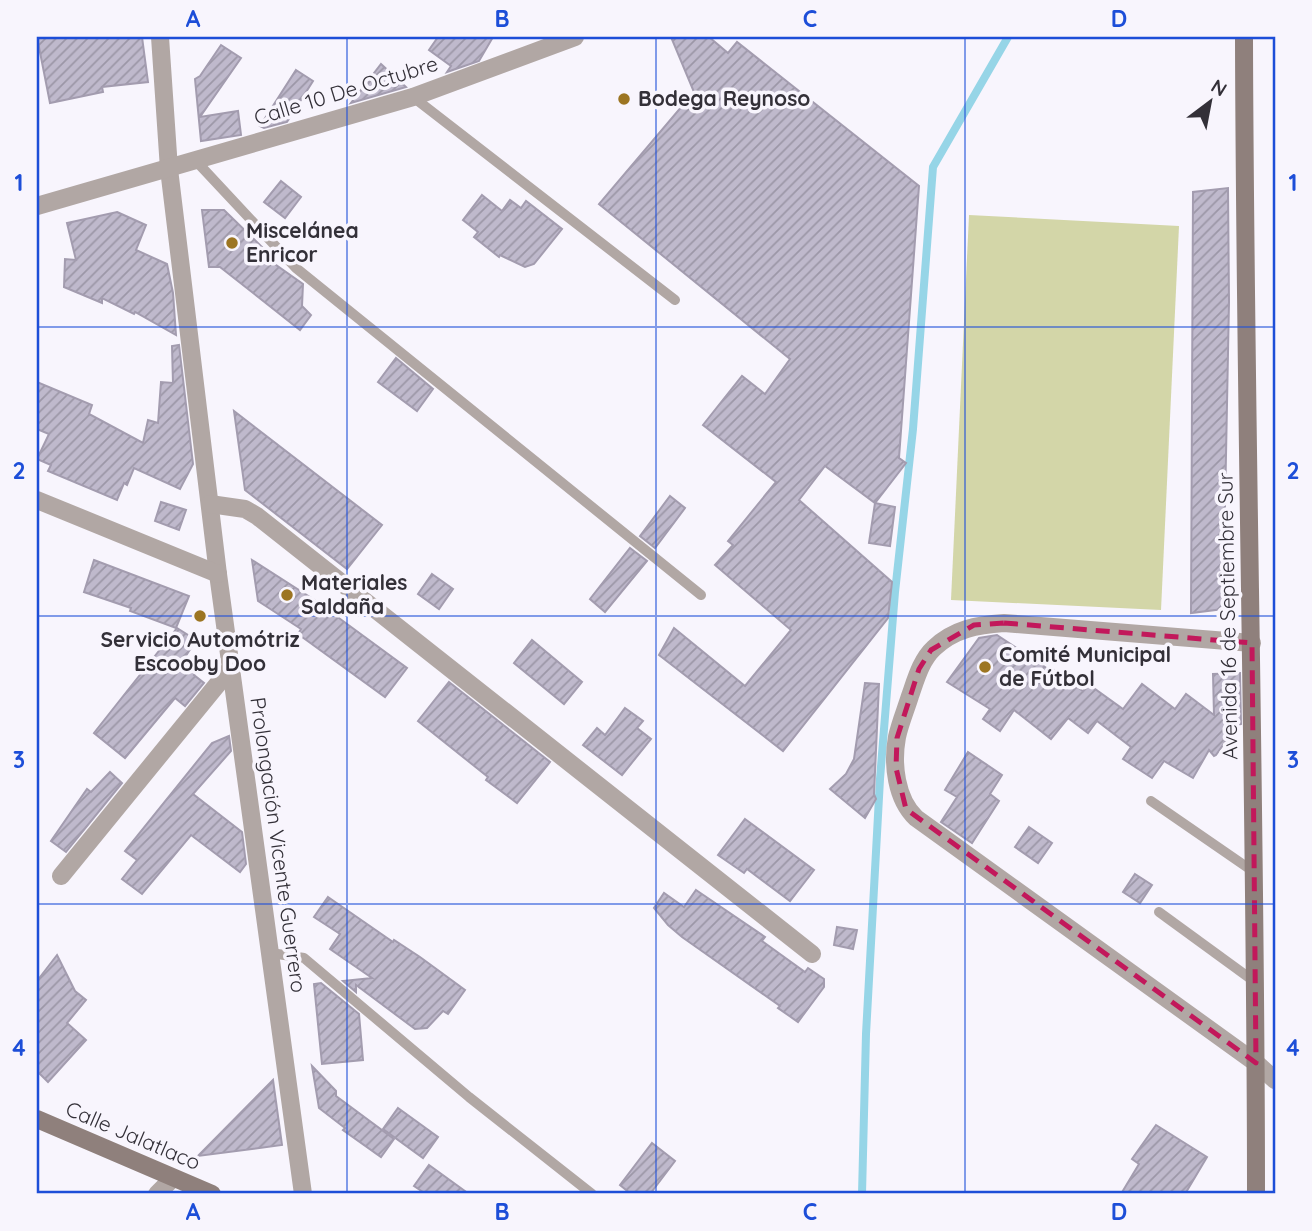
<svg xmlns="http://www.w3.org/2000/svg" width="1312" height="1231" font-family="Quicksand,sans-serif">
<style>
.green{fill:#d3d6a8}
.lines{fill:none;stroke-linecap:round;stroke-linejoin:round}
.stream{stroke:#96d5e7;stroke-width:8}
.building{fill:url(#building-hatch);stroke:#a39caf;stroke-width:2}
.service{stroke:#b1a7a4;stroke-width:10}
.minor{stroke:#b1a7a4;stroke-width:18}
.secondary{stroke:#8f807c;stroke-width:18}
.marked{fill:none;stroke:#c2185b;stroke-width:5;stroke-dasharray:14 9;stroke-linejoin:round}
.grid{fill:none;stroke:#1d4ed8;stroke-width:2;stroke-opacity:0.55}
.poi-dot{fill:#9c7522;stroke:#f8f5fd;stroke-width:2.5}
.labels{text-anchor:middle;stroke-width:7;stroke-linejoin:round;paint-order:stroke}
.street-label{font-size:21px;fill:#333038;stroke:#f8f5fd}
.poi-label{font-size:21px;font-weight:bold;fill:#333038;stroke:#f8f5fd;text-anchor:start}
.neatline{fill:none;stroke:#1d4ed8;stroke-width:2.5}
.grid-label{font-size:23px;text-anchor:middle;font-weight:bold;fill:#1d4ed8}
</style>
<defs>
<pattern id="building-hatch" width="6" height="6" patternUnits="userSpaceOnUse" patternTransform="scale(1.75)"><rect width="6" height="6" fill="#bfb9cc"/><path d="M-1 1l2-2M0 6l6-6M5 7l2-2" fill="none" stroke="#9c97a7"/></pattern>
</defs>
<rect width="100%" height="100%" fill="#f8f5fd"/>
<path class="green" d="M969 215 1179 226 1161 610 951 600Z"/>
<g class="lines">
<path class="stream" d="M862 1194 866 1034 880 779 895 592 913 429 933 167 1008 37"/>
</g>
<g class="building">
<path d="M37 37H142L148 82 102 87 103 92 50 103Z"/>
<path d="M438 37H493L479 61 447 72 451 66 429 50Z"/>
<path d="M671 37H709L728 53 737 42 919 186 899 458 906 463 875 503 825 466 799 500 892 582 888 618 783 751 659 655 674 628 745 686 791 630 715 565 733 545 728 541 776 482 703 425 742 376 765 394 790 359 599 204 694 92Z"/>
<path d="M221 45 241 58 200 117 238 111 241 135 201 141 195 79 200 76Z"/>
<path d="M381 64 406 87 351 103Z"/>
<path d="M296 70 313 81 287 122 264 128 260 126Z"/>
<path d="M281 181 301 197 285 218 264 202Z"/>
<path d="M1228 188 1229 302 1223 609 1191 613 1193 192Z"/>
<path d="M482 195 502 211 510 200 521 208 526 201 562 229 534 264 525 267 500 255 499 257 474 237 478 232 463 220Z"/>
<path d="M202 210H224L264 249 262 255 303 284 302 306 311 315 300 330 220 267H209Z"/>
<path d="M117 212 146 225 136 250 167 264 173 293 176 335 135 312 134 314 102 298V303L64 287 65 259 76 260 67 223Z"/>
<path d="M179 345 193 464 180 489 134 468 127 485 124 483 117 500 48 471 51 465 37 459 49 434 37 429V382L92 405 89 414 143 443 148 420 158 423 161 382 173 383 172 346Z"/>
<path d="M396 358 433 389 417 411 378 382Z"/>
<path d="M234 411 382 525 347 569 245 490Z"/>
<path d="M670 496 685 508 655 548 640 536Z"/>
<path d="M161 502 186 510 179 530 155 521Z"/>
<path d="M875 503 895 507 890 546 869 543Z"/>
<path d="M630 548 647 561 605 612 590 599Z"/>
<path d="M94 560 189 596 176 628 130 611 131 608 84 592Z"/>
<path d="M252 560 313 599 407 668 385 697 298 634 301 629 258 601Z"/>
<path d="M432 574 453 589 439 609 418 594Z"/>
<path d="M177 628 196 640 182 662 196 672 194 675 204 683 185 706 175 698 125 758 94 733Z"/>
<path d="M997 635 1048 669 1050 667 1083 691 1088 684 1123 709 1142 684 1175 709 1186 694 1214 715 1213 674 1240 673 1241 724 1237 725 1216 755 1214 756 1209 750 1193 778 1164 761 1152 778 1123 759 1131 747 1097 721 1088 733 1068 718 1051 739 1014 710 1000 731 983 719 990 709 947 682 979 638Z"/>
<path d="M532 640 582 682 564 704 514 663Z"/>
<path d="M449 682 550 762 517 803 486 780 488 777 418 721Z"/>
<path d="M865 683 879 684 874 794 876 799 865 818 830 789 846 774 854 759Z"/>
<path d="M625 708 643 721 637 728 651 739 622 775 583 745 597 728 605 735Z"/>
<path d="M229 736 231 751 193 794 242 832 246 864 240 872 191 835 142 894 122 879 137 860 125 851 212 743Z"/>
<path d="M968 752 1002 775 990 794 999 801 972 843 941 822 957 797 945 790Z"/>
<path d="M110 772 122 783 66 852 51 841 87 789 91 792Z"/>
<path d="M745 819 814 870 790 901 747 869 744 873 718 855Z"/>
<path d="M1029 827 1052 843 1038 863 1015 847Z"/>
<path d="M1135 874 1152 885 1140 903 1123 892Z"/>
<path d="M696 890 765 937 762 941 805 972 808 968 824 979V987L798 1022 778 1008 780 1006 682 937 668 925 654 908 664 893 684 907Z"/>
<path d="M328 897 393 942 394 940 420 957 465 990 448 1014 443 1011 427 1028 415 1029 356 985V992L343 981 372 978 330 949 340 934 314 917Z"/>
<path d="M837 927 857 930 853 949 834 945Z"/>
<path d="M57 955 75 991 86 1000 67 1023 86 1040 48 1082 37 1071V981Z"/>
<path d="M321 983 359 1014 363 1060 322 1064 314 984Z"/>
<path d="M312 1066 336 1091V1096L394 1139 381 1157 343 1130 345 1128 319 1108Z"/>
<path d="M273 1080 282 1145 198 1156Z"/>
<path d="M398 1108 438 1137 423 1158 383 1129Z"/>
<path d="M1156 1125 1207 1157 1185 1194H1121L1139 1164 1132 1159Z"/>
<path d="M652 1143 675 1161 650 1194H631L620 1185Z"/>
<path d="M429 1165 469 1194H426L414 1186Z"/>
</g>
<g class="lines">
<g class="service">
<path d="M413 97 675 300"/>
<path d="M196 161 296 268 701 595"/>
<path d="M1151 801 1254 872"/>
<path d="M1159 912 1255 982"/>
<path d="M271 953 304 958 469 1097 592 1194"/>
</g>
<g class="minor">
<path d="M160 37 169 169 218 574 303 1194"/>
<path d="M37 206 413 97 575 37"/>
<path d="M37 500 218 574"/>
<path d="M210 504 245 509 257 516 812 954"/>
<path d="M1252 643 1004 623C977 625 954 629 934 648 921 660 916 679 910 696 906 709 900 723 897 737 892 764 896 799 916 818L1256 1063 1275 1080"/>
<path d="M61 876 230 669"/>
<path d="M157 1194 173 1178"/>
</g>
<g class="secondary">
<path d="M1244 37C1245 423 1256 808 1256 1194"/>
<path d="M37 1119 212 1194"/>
</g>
</g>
<path class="marked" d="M1004 623 1252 643 1256 1063 906 809 896 768 897 738 919 669 931 650 974 625Z"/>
<path class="grid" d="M347 37V1194M656 37V1194M965 37V1194M37 327H1275M37 616H1275M37 904H1275"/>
<g class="poi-dot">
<circle cx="624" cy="99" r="7"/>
<circle cx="232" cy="243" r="7"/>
<circle cx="287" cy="595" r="7"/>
<circle cx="200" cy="616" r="7"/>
<circle cx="985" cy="667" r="7"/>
</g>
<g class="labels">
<g class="street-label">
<text transform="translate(346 91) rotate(-17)" y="7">Calle 10 De Octubre</text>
<text transform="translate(1228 616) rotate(-91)" y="7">Avenida 16 de Septiembre Sur</text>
<text transform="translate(278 845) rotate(82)" y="7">Prolongación Vicente Guerrero</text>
<text transform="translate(133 1136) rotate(23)" y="7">Calle Jalatlaco</text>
</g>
<g class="poi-label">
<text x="638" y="106">Bodega Reynoso</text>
<text x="246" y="238">Miscelánea<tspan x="246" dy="24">Enricor</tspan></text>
<text x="301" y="590">Materiales<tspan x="301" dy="24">Saldaña</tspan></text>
<text x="200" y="647" text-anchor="middle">Servicio Automótriz<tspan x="200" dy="24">Escooby Doo</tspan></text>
<text x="999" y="662">Comité Municipal<tspan x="999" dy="24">de Fútbol</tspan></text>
</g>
</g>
<rect width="1312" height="1231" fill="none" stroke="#f8f5fd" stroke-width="77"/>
<g transform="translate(1210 102) rotate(32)" stroke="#f8f5fd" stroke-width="5" paint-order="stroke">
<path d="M0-5L12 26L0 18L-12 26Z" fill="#333038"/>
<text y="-10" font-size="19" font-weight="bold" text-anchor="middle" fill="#333038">N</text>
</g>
<rect x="38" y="38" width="1236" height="1154" class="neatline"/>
<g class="grid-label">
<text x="193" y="27">A</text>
<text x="502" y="27">B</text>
<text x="810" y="27">C</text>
<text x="1119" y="27">D</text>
<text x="19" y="191">1</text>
<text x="1293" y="191">1</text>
<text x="19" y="479">2</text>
<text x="1293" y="479">2</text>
<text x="19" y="768">3</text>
<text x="1293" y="768">3</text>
<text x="19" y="1056">4</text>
<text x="1293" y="1056">4</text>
<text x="193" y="1220">A</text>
<text x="502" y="1220">B</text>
<text x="810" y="1220">C</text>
<text x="1119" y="1220">D</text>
</g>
</svg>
